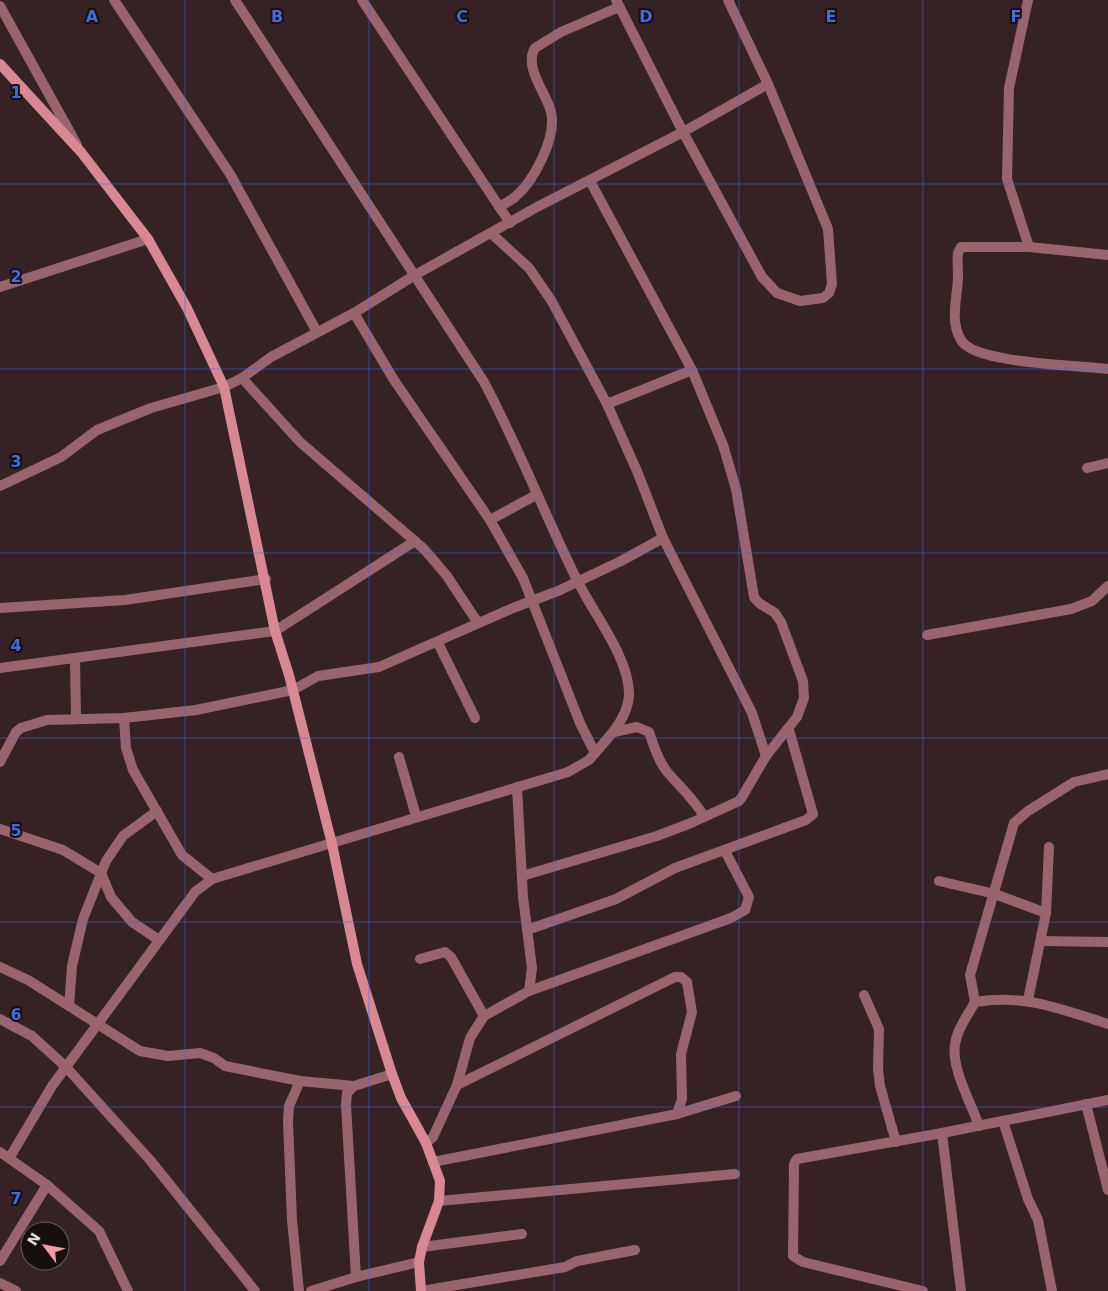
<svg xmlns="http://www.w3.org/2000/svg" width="1108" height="1291" font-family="'DejaVu Sans',sans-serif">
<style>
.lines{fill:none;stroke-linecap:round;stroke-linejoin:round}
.street{stroke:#98656e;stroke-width:10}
.secondary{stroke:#d88795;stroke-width:10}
.grid{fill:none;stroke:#466ad9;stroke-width:1;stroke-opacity:0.55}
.grid-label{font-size:16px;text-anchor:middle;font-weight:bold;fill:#466ad9;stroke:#170e0f;stroke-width:4;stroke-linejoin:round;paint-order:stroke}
</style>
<rect width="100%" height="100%" fill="#362125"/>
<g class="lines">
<g class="street">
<path d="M114 0 230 174 317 332"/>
<path d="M235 0 484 382C518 446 544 513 576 578 592 612 630 658 629 695 628 718 609 737 595 753"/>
<path d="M362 0 510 223"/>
<path d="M616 0 683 132 762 277 777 293 800 301 823 298 829 293 832 284 828 229 768 84"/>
<path d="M1028 0 1009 88 1007 179 1029 247"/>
<path d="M0 6 77 145"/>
<path d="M590 181 692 370 607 404"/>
<path d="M499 207C504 204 510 201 515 197 534 181 557 137 551 112 547 94 523 67 535 48L561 32 619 7"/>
<path d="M492 234 529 268 551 300 607 404 637 471 663 538 752 713 766 756"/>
<path d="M1108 255 1029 247H961L958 253C957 260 958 268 958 276 958 296 949 320 961 340 974 364 1079 365 1108 369"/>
<path d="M0 287 148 239"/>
<path d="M242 378 300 442 424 549 447 576 478 623"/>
<path d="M1087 468 1108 463"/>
<path d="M0 486 61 457 97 430 151 408 224 387 242 378 271 357 354 313 415 275 537 207 683 132 768 84 728 0"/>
<path d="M490 520 536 495"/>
<path d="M0 608 125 600 266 579"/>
<path d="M927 635 1071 609 1092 601 1108 586"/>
<path d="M438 643 475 718"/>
<path d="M75 659 76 718"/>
<path d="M0 668 275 631 415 541"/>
<path d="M124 718 126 748 133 770 182 855 212 879"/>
<path d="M614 732 637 727 649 732C654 746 659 763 669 774 683 790 692 797 704 816"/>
<path d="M399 757 416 816"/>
<path d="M0 762 16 732 21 728 47 720 124 718 196 710 293 690 318 676 379 667 513 608 558 591 621 561 663 538"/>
<path d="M517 787 523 897 532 968 529 991"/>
<path d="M0 829 63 850 101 873 111 897 132 922 159 940"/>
<path d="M522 876 657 836 691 823 739 801 742 797 766 756 797 717 804 698 803 681 781 622 775 613 759 603 754 597 736 489 723 445 692 370"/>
<path d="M939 881 995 894 1046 913 1028 1000"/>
<path d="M1046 913 1049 847"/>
<path d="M527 930 616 899 675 868 806 820 813 814 789 730"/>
<path d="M1041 941 1108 942"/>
<path d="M420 959 445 952 451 957 484 1016"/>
<path d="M0 967 28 980 140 1051 168 1056 200 1053 214 1058 225 1066 300 1081 354 1086"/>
<path d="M864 995 879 1029 878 1069 880 1086 896 1142"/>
<path d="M975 1002 970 975 1014 823 1028 811 1074 782 1108 774"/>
<path d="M69 1006 72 966 83 919 106 861 123 836 157 811"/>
<path d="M0 1019 32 1036 66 1067 150 1160 255 1291"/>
<path d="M1086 1104 1108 1190"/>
<path d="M677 1114 736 1096"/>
<path d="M1003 1121 1028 1199 1038 1220 1052 1291"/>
<path d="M979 1126C971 1103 951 1068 955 1044 957 1029 968 1015 975 1002 1026 994 1060 1009 1108 1024"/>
<path d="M942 1133 961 1291"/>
<path d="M426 1143 433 1137 457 1085 470 1038 484 1016 529 991 731 918 745 910 749 897 725 851"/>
<path d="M0 1152 47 1185 99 1231 128 1291"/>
<path d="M10 1157 52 1086 195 892 212 879 568 772 589 760 595 753 580 723 523 578 490 520 394 380 354 313"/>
<path d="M433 1162 677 1114 682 1099 681 1054 692 1012 687 982 681 977H675L457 1085"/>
<path d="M439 1201 735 1174"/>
<path d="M422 1247 522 1234"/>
<path d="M0 1261 47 1185"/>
<path d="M356 1277 346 1105 347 1093 354 1086 392 1074"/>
<path d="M0 1283 16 1291"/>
<path d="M299 1291 292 1220 288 1121 289 1106 300 1081"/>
<path d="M311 1291 356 1277 419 1262"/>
<path d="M421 1291 565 1267 577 1261 635 1250"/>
<path d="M923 1291 803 1262 793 1256 794 1164 797 1159 942 1133 1108 1100"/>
</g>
<path class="secondary" d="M0 64 81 152 148 239 187 308 224 387 275 631 289 675 332 844 357 964 392 1074 401 1098 426 1143 440 1181 439 1201 422 1247 419 1262 421 1291"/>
</g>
<path class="grid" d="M185 0V1291M369 0V1291M554 0V1291M739 0V1291M923 0V1291M0 184H1108M0 369H1108M0 553H1108M0 738H1108M0 922H1108M0 1107H1108"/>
<g class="grid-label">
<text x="92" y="22">A</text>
<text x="277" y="22">B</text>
<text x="462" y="22">C</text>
<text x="646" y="22">D</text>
<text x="831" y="22">E</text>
<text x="1016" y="22">F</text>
<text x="16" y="98">1</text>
<text x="16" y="282">2</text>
<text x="16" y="467">3</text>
<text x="16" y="651">4</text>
<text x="16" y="836">5</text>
<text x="16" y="1020">6</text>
<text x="16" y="1204">7</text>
</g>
<g transform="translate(45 1246) rotate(302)"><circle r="24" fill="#170e0f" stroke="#6b6061"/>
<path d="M0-4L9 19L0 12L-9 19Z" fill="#f39aa9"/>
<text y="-8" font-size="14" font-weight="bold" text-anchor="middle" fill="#e9dbdc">N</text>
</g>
</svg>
